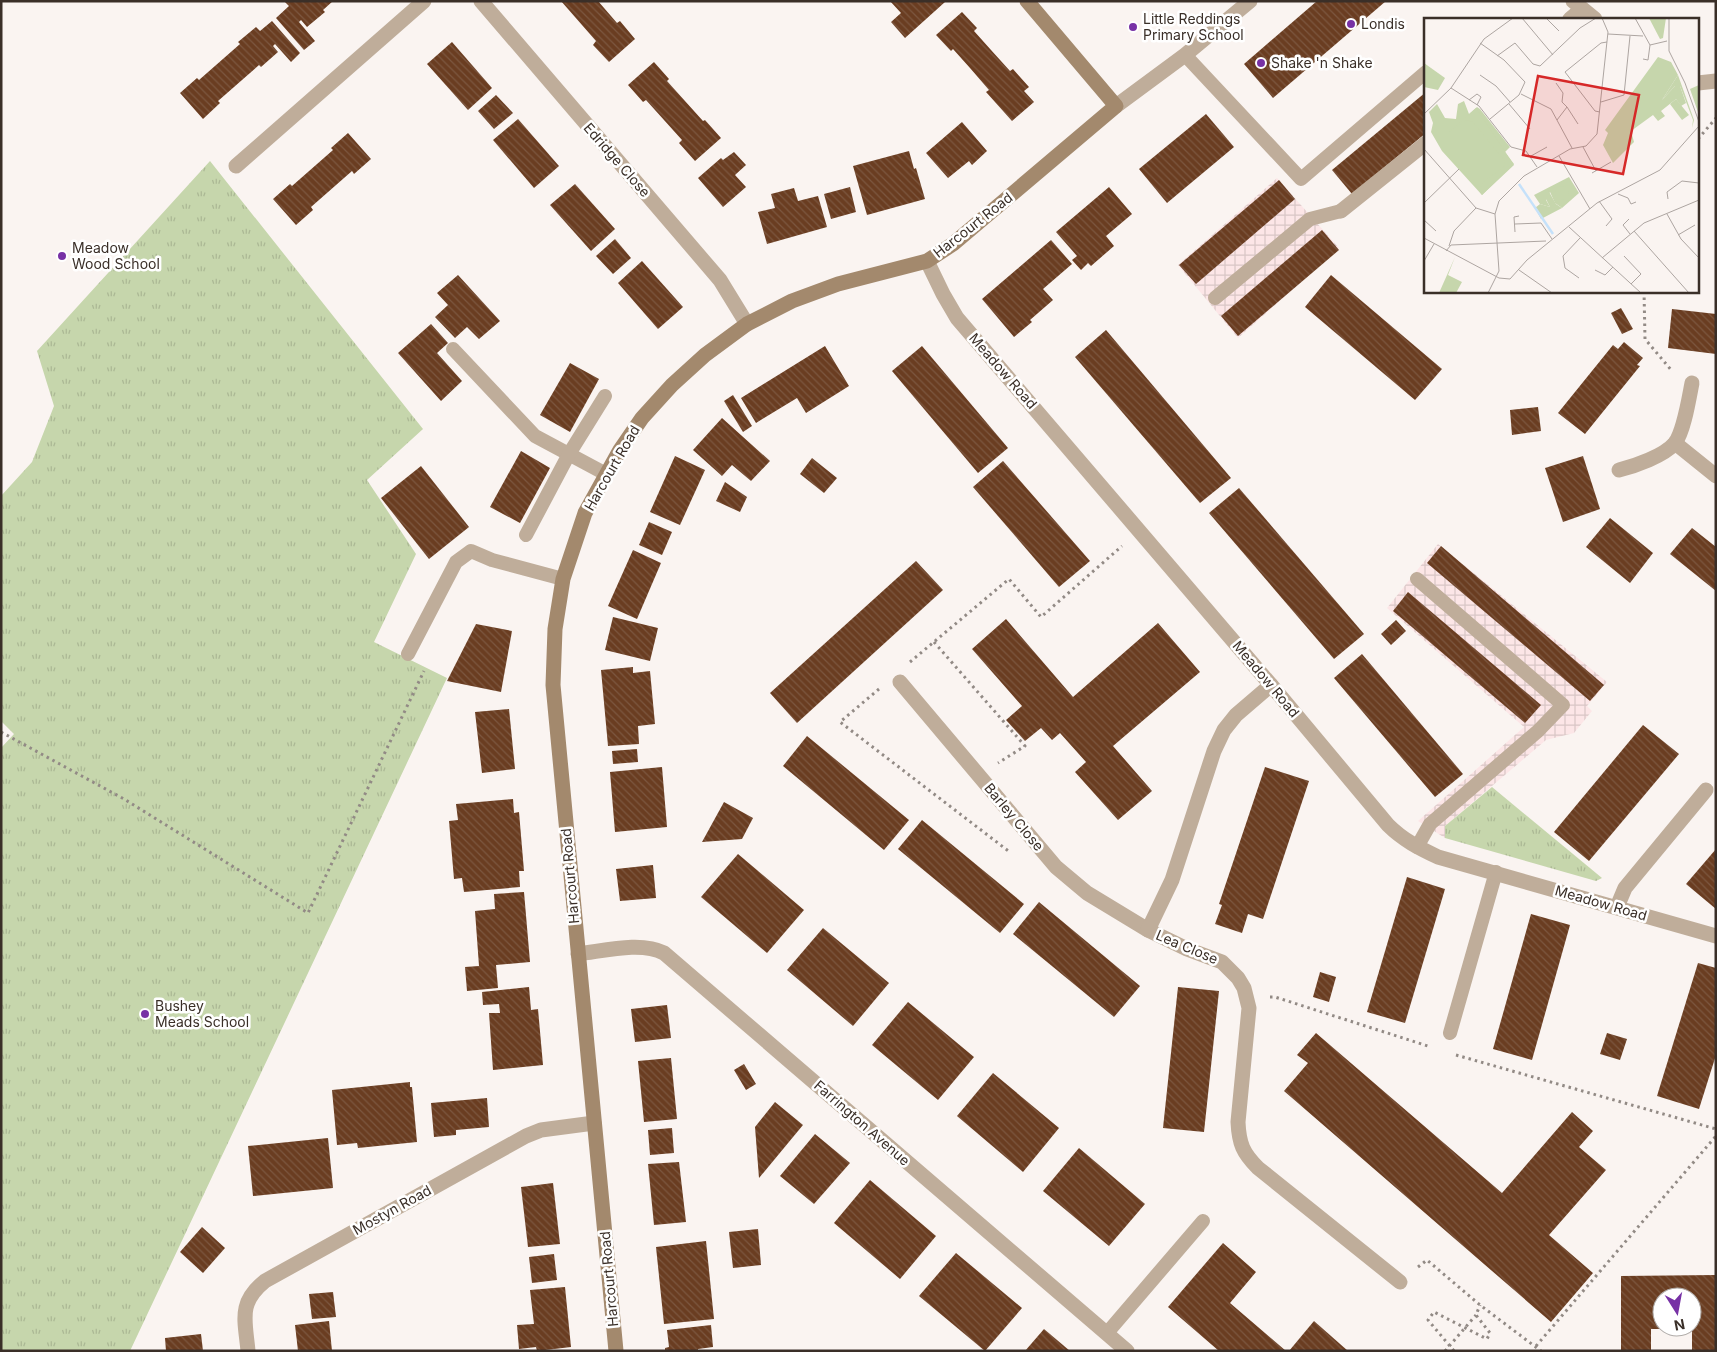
<svg xmlns="http://www.w3.org/2000/svg" width="1717" height="1352" font-family="Inter,sans-serif">
<style>
.industrial{fill:url(#industrial-grid)}
.grass{fill:url(#grass-tufts)}
.building{fill:url(#building-back-hatch)}
.lines{fill:none;stroke-linecap:round;stroke-linejoin:round}
.path{stroke:#928a85;stroke-width:3;stroke-dasharray:2.5 4;stroke-linecap:butt}
.lane{stroke:#bfad9a;stroke-width:14}
.street{stroke:#bfad9a;stroke-width:15}
.secondary{stroke:#a3896d;stroke-width:15}
.poi-dot{fill:#7731a5;stroke:#fff;stroke-width:2}
.labels{text-anchor:middle;stroke-width:5;stroke-linejoin:round;paint-order:stroke}
.poi-label{font-size:14px;fill:#3a2f28;stroke:#fff;text-anchor:start}
.street-label{font-size:14px;fill:#3a2f28;stroke:#fff}
.inset-river{fill:none;stroke:#c5e1fa;stroke-width:2.5}
.inset-road{fill:none;stroke:#ada5a1;stroke-width:1}
.view{fill:#d62828;fill-opacity:0.15;stroke:#d62828;stroke-width:2.5}
.inset-edge{fill:none;stroke:#3a2f28;stroke-width:2.5}
</style>
<defs>
<pattern id="industrial-grid" width="8" height="8" patternUnits="userSpaceOnUse" patternTransform="scale(1.25)"><rect width="8" height="8" fill="#fce6e7"/><path d="M0 4h8M4 0v8" fill="none" stroke="#d9c6c6"/></pattern>
<pattern id="grass-tufts" width="24" height="20" patternUnits="userSpaceOnUse" patternTransform="scale(1.25)"><rect width="24" height="20" fill="#c6d6ac"/><path d="M3 7l-1-3M5 7V3M7 7l1-3M15 17l-1-3M17 17v-4M19 17l1-3" fill="none" stroke="#abb894"/></pattern>
<pattern id="building-back-hatch" width="6" height="6" patternUnits="userSpaceOnUse" patternTransform="scale(1.25)"><rect width="6" height="6" fill="#6a3d21"/><path d="M-1 5l2 2M0 0l6 6M5-1l2 2" fill="none" stroke="#7c5740"/></pattern>
</defs>
<rect width="100%" height="100%" fill="#faf4f1"/>
<g class="industrial">
<path d="M1277 178 1339 248 1238 338 1178 265Z"/>
<path d="M1438 544 1607 682 1587 706 1592 711 1574 733 1546 740 1445 826V838L1418 821 1524 727 1387 608Z"/>
</g>
<g class="grass">
<path d="M210 161 423 429 367 480 416 554 374 642 447 678 130 1351H1V748L14 734 1 721V496L32 462 54 406 37 351Z"/>
<path d="M1492 787 1602 878 1596 881 1445 838V826Z"/>
</g>
<g class="building">
<path d="M284 1H333L323 10 325 12 307 27 301 20 299 22 315 41 304 50 276 18 289 6Z"/>
<path d="M561 1H598L617 23 620 21 635 39 609 62 593 45 596 41Z"/>
<path d="M890 1H944L945 2 905 38 891 22 901 13Z"/>
<path d="M1317 1H1386L1273 98 1244 64Z"/>
<path d="M962 12 977 28 974 31 991 50 1010 71 1013 69 1029 87 1024 91 1034 102 1012 121 986 92 989 90 970 68 953 49 951 51 936 35Z"/>
<path d="M272 21 300 53 291 62 275 44 273 46 278 52 261 67 259 65 218 101 220 103 203 119 180 93 197 78 199 80 240 44 238 42 256 27 260 31Z"/>
<path d="M452 42 492 88 468 110 427 64Z"/>
<path d="M654 62 669 79 667 81 703 121 705 120 721 138 695 161 679 143 682 140 646 100 643 102 628 85Z"/>
<path d="M1426 92V133L1352 194 1332 170Z"/>
<path d="M496 95 513 113 494 129 478 111Z"/>
<path d="M1206 114 1234 147 1167 203 1139 169Z"/>
<path d="M518 119 559 166 534 188 493 140Z"/>
<path d="M962 122 987 151 972 165 969 161 948 178 926 153Z"/>
<path d="M348 133 371 159 354 174 352 171 311 207 313 210 296 225 273 199 290 184 292 186 333 150 331 148Z"/>
<path d="M909 151 914 169 916 168 925 199 867 215 853 166Z"/>
<path d="M734 152 746 165 735 175 746 187 723 207 698 178 721 158 723 160Z"/>
<path d="M1279 180 1295 199 1196 284 1179 265Z"/>
<path d="M575 184 615 229 591 251 550 205Z"/>
<path d="M850 187 856 212 831 219 824 194Z"/>
<path d="M1109 187 1132 214 1106 236 1114 246 1091 266 1088 263 1081 270 1072 260 1077 256 1056 232Z"/>
<path d="M794 188 798 201 818 196 827 227 767 244 758 212 775 208 771 194Z"/>
<path d="M1322 230 1339 250 1238 336 1221 316Z"/>
<path d="M615 239 631 258 613 274 596 256Z"/>
<path d="M1051 240 1072 264 1043 289 1053 300 1030 320 1032 322 1014 337 982 299Z"/>
<path d="M642 261 683 307 658 329 618 283Z"/>
<path d="M458 275 500 321 479 339 467 327 455 338 435 317 448 305 437 293Z"/>
<path d="M1331 275 1442 369 1415 400 1305 307Z"/>
<path d="M1621 308 1633 329 1622 334 1611 313Z"/>
<path d="M1672 309 1716 314V354L1668 348Z"/>
<path d="M431 324 448 343 437 353 462 381 441 401 398 353Z"/>
<path d="M1106 330 1231 478 1200 503 1075 357Z"/>
<path d="M1624 342 1643 358 1637 365 1640 366 1585 434 1558 413 1613 345 1618 349Z"/>
<path d="M825 346 849 386 806 413 797 398 756 423 741 398Z"/>
<path d="M922 346 1008 448 978 473 892 371Z"/>
<path d="M570 363 599 379 570 432 540 415Z"/>
<path d="M733 395 752 426 743 432 724 401Z"/>
<path d="M1538 407 1541 431 1512 435 1510 410Z"/>
<path d="M722 418 770 461 751 481 732 465 722 476 693 450Z"/>
<path d="M521 451 550 468 520 523 490 507Z"/>
<path d="M675 456 705 470 680 525 650 512Z"/>
<path d="M1583 456 1600 509 1563 522 1545 468Z"/>
<path d="M812 458 837 478 824 493 800 474Z"/>
<path d="M1003 461 1090 561 1059 587 973 487Z"/>
<path d="M421 466 469 527 429 559 381 498Z"/>
<path d="M725 482 747 497 740 512 716 501Z"/>
<path d="M1239 488 1364 634 1334 659 1209 513Z"/>
<path d="M1610 518 1653 553 1630 583 1586 547Z"/>
<path d="M649 522 672 532 662 555 639 545Z"/>
<path d="M1692 528 1716 547V591L1670 554Z"/>
<path d="M1441 546 1604 685 1590 701 1427 563Z"/>
<path d="M633 550 661 563 637 619 608 606Z"/>
<path d="M916 561 943 590 797 723 770 693Z"/>
<path d="M1408 592 1541 705 1525 723 1393 611Z"/>
<path d="M613 617 658 628 650 661 605 650Z"/>
<path d="M1006 619 1073 697 1158 623 1200 672 1113 746 1152 791 1118 820 1075 772 1086 762 1060 733 1052 740 1041 728 1025 741 1006 720 1022 706 972 649Z"/>
<path d="M1396 620 1406 631 1391 645 1381 634Z"/>
<path d="M476 624 512 631 501 692 447 681Z"/>
<path d="M1362 654 1463 774 1435 797 1334 678Z"/>
<path d="M633 667V673L650 671 655 724 638 726 639 744 608 746 601 670Z"/>
<path d="M509 709 515 769 482 773 475 712Z"/>
<path d="M1643 725 1679 754 1589 861 1554 832Z"/>
<path d="M807 736 909 820 884 850 783 766Z"/>
<path d="M637 749 638 762 613 764 612 751Z"/>
<path d="M662 767 667 827 615 832 610 772Z"/>
<path d="M1265 767 1309 781 1263 919 1248 914 1242 933 1215 924 1222 905 1219 904Z"/>
<path d="M513 799 514 813 519 812 524 871H519L520 887 464 892 462 878 454 879 449 821 458 820 456 804Z"/>
<path d="M724 802 753 818 742 839 702 842Z"/>
<path d="M922 820 1024 904 1000 933 898 849Z"/>
<path d="M1716 849V909L1686 884Z"/>
<path d="M738 854 804 910 767 953 701 897Z"/>
<path d="M653 865 656 898 620 901 616 869Z"/>
<path d="M1407 877 1445 889 1405 1023 1367 1012Z"/>
<path d="M524 892 530 962 496 965 498 988 467 991 465 967 479 966 475 911 495 909 494 894Z"/>
<path d="M1039 902 1140 986 1114 1017 1013 934Z"/>
<path d="M1531 914 1570 925 1532 1060 1493 1049Z"/>
<path d="M823 928 889 983 853 1026 787 970Z"/>
<path d="M1698 963 1716 968V1055L1699 1109 1657 1096Z"/>
<path d="M1320 972 1336 977 1329 1002 1313 997Z"/>
<path d="M529 987 531 1010 538 1009 543 1065 493 1070 489 1013H500L499 1004 483 1005 482 992Z"/>
<path d="M1178 987 1219 991 1204 1132 1163 1128Z"/>
<path d="M908 1002 974 1057 938 1100 872 1045Z"/>
<path d="M667 1005 671 1038 635 1042 631 1009Z"/>
<path d="M1316 1033 1502 1193 1572 1112 1593 1131 1579 1147 1606 1170 1549 1235 1593 1273 1551 1322 1284 1091 1308 1063 1297 1055Z"/>
<path d="M1607 1033 1627 1039 1620 1060 1600 1054Z"/>
<path d="M671 1058 677 1119 644 1122 638 1061Z"/>
<path d="M744 1064 756 1084 746 1090 734 1070Z"/>
<path d="M993 1073 1059 1128 1023 1172 957 1116Z"/>
<path d="M410 1082V1087H412L417 1142 358 1148 357 1143 337 1145 332 1090Z"/>
<path d="M487 1098 489 1127 456 1130V1135L434 1137 431 1103Z"/>
<path d="M775 1102 803 1125 759 1178 755 1127Z"/>
<path d="M672 1128 674 1153 650 1155 648 1130Z"/>
<path d="M815 1134 850 1163 814 1204 780 1176Z"/>
<path d="M328 1138 333 1188 253 1196 248 1146Z"/>
<path d="M1079 1148 1145 1204 1109 1246 1043 1191Z"/>
<path d="M679 1162 686 1222 654 1225 648 1164Z"/>
<path d="M870 1180 936 1236 900 1279 834 1223Z"/>
<path d="M553 1183 560 1244 528 1247 521 1187Z"/>
<path d="M202 1227 225 1248 203 1273 180 1252Z"/>
<path d="M758 1229 761 1265 733 1268 729 1232Z"/>
<path d="M706 1241 714 1319 664 1324 656 1247Z"/>
<path d="M1223 1243 1256 1272 1230 1303 1286 1351H1219L1168 1307Z"/>
<path d="M956 1253 1022 1308 985 1351 919 1296Z"/>
<path d="M554 1254 557 1280 532 1283 529 1257Z"/>
<path d="M1716 1275V1351H1692V1297H1662V1327H1674V1329H1651V1351H1621V1276Z"/>
<path d="M565 1287 571 1347 537 1351 536 1347 519 1349 517 1325 534 1324 530 1290Z"/>
<path d="M333 1292 336 1317 312 1319 309 1294Z"/>
<path d="M329 1321 332 1351H298L295 1325Z"/>
<path d="M1314 1321 1348 1351H1289Z"/>
<path d="M711 1325 713 1347 698 1349V1351H665V1348L669 1347 667 1330Z"/>
<path d="M1044 1329 1070 1351H1025Z"/>
<path d="M201 1334 203 1351H166L165 1338Z"/>
</g>
<g class="lines">
<g class="path">
<path d="M1698 139 1716 118"/>
<path d="M1644 291 1645 339 1672 371"/>
<path d="M934 642 1025 746 998 763"/>
<path d="M910 662 1009 579 1041 617 1122 546"/>
<path d="M879 689 840 722 1011 853"/>
<path d="M1 732 124 799 308 913 424 671"/>
<path d="M1270 997H1275L1431 1047"/>
<path d="M1456 1055 1716 1129"/>
<path d="M1418 1267 1427 1260 1480 1305 1541 1351"/>
<path d="M1536 1346 1716 1136"/>
<path d="M1445 1351 1476 1315"/>
<path d="M1454 1351 1428 1320 1434 1312 1487 1339 1490 1333 1476 1315 1480 1305"/>
</g>
<g class="lane">
<path d="M1185 55 1301 179 1426 72"/>
<path d="M1215 298 1310 219 1341 211"/>
<path d="M453 349 535 436 606 474"/>
<path d="M526 535 569 454 605 396"/>
<path d="M408 654 456 562 471 551 492 560 563 579"/>
<path d="M1417 847 1430 824 1538 731 1563 705 1417 579"/>
<path d="M1450 1033 1496 872"/>
<path d="M1107 1333 1203 1221"/>
</g>
<g class="street">
<path d="M481 1 720 280 747 324"/>
<path d="M1573 1 1595 19"/>
<path d="M1570 19 1582 9"/>
<path d="M1698 83 1716 81"/>
<path d="M1116 106 1185 55 1250 1"/>
<path d="M236 166 424 1"/>
<path d="M1341 211 1426 143"/>
<path d="M927 261 943 294 957 318 1271 685 1388 825C1403 840 1419 848 1438 857L1716 936"/>
<path d="M1675 443 1716 476"/>
<path d="M1619 470C1635 466 1664 456 1675 443 1684 431 1689 398 1692 383"/>
<path d="M900 682 1056 867 1087 893 1148 930"/>
<path d="M1271 685 1236 715 1224 730 1214 751 1172 880 1148 930 1187 949 1222 962 1238 978 1244 988 1249 1008 1238 1122C1239 1144 1243 1153 1258 1168L1400 1282"/>
<path d="M1617 907 1625 888 1706 790"/>
<path d="M578 954C604 951 641 941 664 953L1127 1351"/>
<path d="M248 1351C245 1319 238 1303 265 1281L526 1136 541 1130 594 1123"/>
</g>
<path class="secondary" d="M616 1351 553 685 555 629 563 579 585 513 620 450 642 418 672 385 705 355 747 324 792 301 838 284 927 261 953 244 1116 106 1027 1"/>
</g>
<g class="poi-dot">
<circle cx="1351" cy="24" r="5"/>
<circle cx="1133" cy="27" r="5"/>
<circle cx="1261" cy="63" r="5"/>
<circle cx="62" cy="256" r="5"/>
<circle cx="145" cy="1014" r="5"/>
</g>
<g class="labels">
<g class="poi-label">
<text x="1143" y="24">Little Reddings<tspan x="1143" dy="16">Primary School</tspan></text>
<text x="1361" y="29">Londis</text>
<text x="1271" y="68">Shake 'n Shake</text>
<text x="72" y="253">Meadow<tspan x="72" dy="16">Wood School</tspan></text>
<text x="155" y="1011">Bushey<tspan x="155" dy="16">Meads School</tspan></text>
</g>
<g class="street-label">
<text transform="translate(617 160) rotate(49)" y="5">Edridge Close</text>
<text transform="translate(973 225) rotate(-38)" y="5">Harcourt Road</text>
<text transform="translate(1003 371) rotate(49)" y="5">Meadow Road</text>
<text transform="translate(612 468) rotate(-60)" y="5">Harcourt Road</text>
<text transform="translate(1266 679) rotate(50)" y="5">Meadow Road</text>
<text transform="translate(1014 817) rotate(50)" y="5">Barley Close</text>
<text transform="translate(570 876) rotate(-95)" y="5">Harcourt Road</text>
<text transform="translate(1601 903) rotate(16)" y="5">Meadow Road</text>
<text transform="translate(1187 947) rotate(23)" y="5">Lea Close</text>
<text transform="translate(862 1123) rotate(41)" y="5">Farrington Avenue</text>
<text transform="translate(392 1210) rotate(-29)" y="5">Mostyn Road</text>
<text transform="translate(609 1279) rotate(-95)" y="5">Harcourt Road</text>
</g>
</g>
<g transform="translate(1424 18)">
<rect width="275" height="275" fill="#faf4f1"/>
<path d="M225 0H242L239 20 236 21ZM234 39 247 44 254 57 238 82 251 68H256L262 85 257 88 252 81 237 93 241 98 234 103 229 97 207 113 210 124 189 145 179 127 184 115 181 112ZM275 67V97L266 71ZM40 83 45 96 53 89 56 91 86 129 81 134 90 146 58 177 18 133 7 114 9 105 5 94 13 86 21 100 32 101 34 86ZM145 159 155 175 138 190 131 185 126 174 122 182 126 189 116 186 110 177ZM31 239 24 257 38 264 32 275H15Z" fill="#c6d6ac"/>
<path d="M254 57 270 102 268 110 269 102 256 68H251L238 82ZM52 90 90 147 58 177 55 173 59 164 81 148 80 142 49 104 42 102 25 114ZM124 172 132 186 138 190 117 201 111 190 116 186 126 189 120 177Z" fill="#c6d6ac"/>
<path d="M0 45 21 60 14 72 0 69Z" fill="#c6d6ac"/>
<path d="M252 81 265 97 258 102 246 86ZM131 175a7 7 0 1 1 14 0a7 7 0 1 1-14 0Z" fill="#c6d6ac"/>
<path class="inset-river" d="M95 166 129 216"/>
<path class="inset-road" d="M98 0 129 37M122 0 135 13M211 0 226 27 224 42 219 41M245 0V33L261 65 275 104M184 16 219 18M56 25 80 42 101 64 95 77 66 101M226 27 243 23M73 38 91 25 109 46 116 48 156 10 172 0M56 57 72 68 86 84M132 65 139 75 138 84 143 89 133 102M27 70 55 88 87 129 102 133 113 149M97 76 127 91 148 130M45 82 53 76 57 79 53 87M177 84 200 77 206 18M85 86 106 111M143 89 154 106M176 94 171 93 141 54 177 25 183 24M0 96 27 70 60 21 89 0M159 129 172 153M0 131 52 190 71 196 75 253 64 275M107 138 123 129M135 138 166 191M168 155 187 144M194 176 204 180 207 186 212 184M244 181 243 174 258 163 275 165M175 183 188 201 182 208M0 185 35 151M71 196 75 183 100 158 146 131 162 128 173 116 184 14 178 0M243 196 257 221 275 240M205 201 199 207 206 216M0 202 12 213M91 206 117 205 128 221M145 209 217 275M210 213 265 275M91 214 90 199 95 198M254 217 271 207M0 220 75 260 86 261 103 242 173 185 236 152 275 108M25 228 30 213 52 190M22 233 27 227 122 223M200 238 217 256 207 266M178 240 220 205 275 182M0 243 10 226M95 252 128 275M171 252 181 257 189 249M155 260 141 250 139 238 156 220"/>
<path class="view" d="M114 58 215 77 199 156 99 137Z"/>
<rect width="275" height="275" class="inset-edge"/>
</g>
<rect width="1717" height="1352" fill="none" stroke="#3a2f28" stroke-width="5"/>
<g transform="translate(1677 1312) rotate(169)"><circle r="24" fill="#ffffff" stroke="#b0aca9"/>
<path d="M0-4L9 19L0 12L-9 19Z" fill="#7731a5"/>
<text y="-8" font-size="14" font-weight="bold" text-anchor="middle" fill="#3a2f28">N</text>
</g>
</svg>
